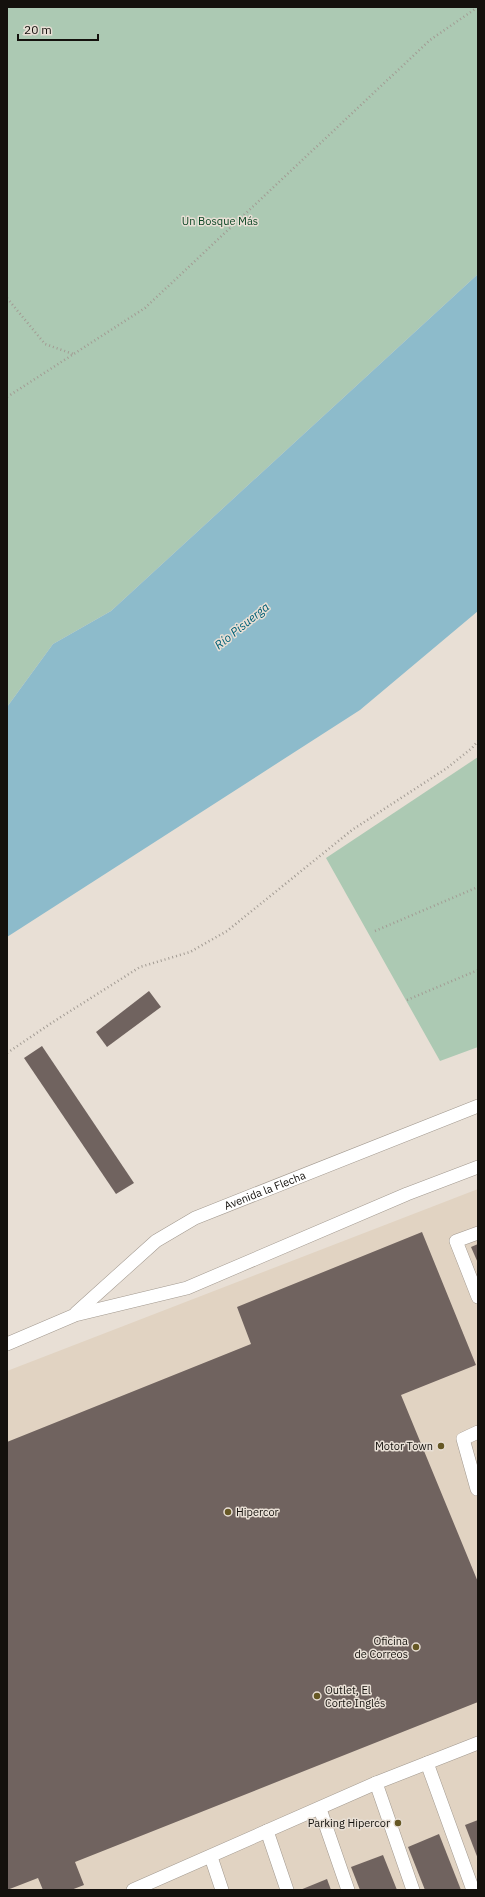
<svg xmlns="http://www.w3.org/2000/svg" width="485" height="1897" font-family="'IBM Plex Sans',sans-serif">
<style>
.built{fill:#e1d3c2}
.green{fill:#acc9b3}
.water{fill:#8dbbcb}
.building{fill:#70635f}
.lines{fill:none;stroke-linecap:round;stroke-linejoin:round}
.service-casing{stroke:#a2998f;stroke-width:14}
.path{stroke:#a29b93;stroke-width:2.5;stroke-dasharray:1 3;stroke-linecap:butt}
.service{stroke:#fff;stroke-width:13}
.poi-dot{fill:#665825;stroke:#e8dfd5;stroke-width:1.5}
.labels{text-anchor:middle;stroke-width:3;stroke-linejoin:round;paint-order:stroke}
.park-label{font-size:11px;fill:#0b4624;stroke:#e8dfd5}
.street-label{font-size:11px;fill:#14110d;stroke:#e8dfd5}
.poi-label{font-size:11px;fill:#14110d;stroke:#e8dfd5;text-anchor:end}
.water-label{font-size:12px;font-style:italic;fill:#006077;stroke:#e8dfd5}
</style>
<rect width="100%" height="100%" fill="#e8dfd5"/>
<path class="built" d="M478 1189V1890H7V1371Z"/>
<g class="green">
<path d="M7 7H478V274L111 611 53 644 7 707Z"/>
<path d="M478 757V1047L440 1061 326 858Z"/>
</g>
<path class="water" d="M478 274V611L360 710 7 937V707L53 644 111 611Z"/>
<g class="building">
<path d="M149 991 161 1007 107 1047 96 1032Z"/>
<path d="M42 1046 134 1183 116 1194 24 1058Z"/>
<path d="M422 1232 476 1365 401 1395 478 1582V1702L75 1862 84 1885 71 1890H43L38 1878 7 1890V1442L251 1344 237 1307Z"/>
<path d="M478 1244V1263L471 1247Z"/>
<path d="M478 1820V1859L465 1825Z"/>
<path d="M439 1834 461 1890H425L408 1847Z"/>
<path d="M383 1855 397 1890H360L351 1867Z"/>
<path d="M327 1879 331 1890H300Z"/>
</g>
<g class="lines">
<g class="service-casing">
<g id="service">
<path d="M478 1233 456 1241 478 1297"/>
<path id="s1" d="M76 1313 156 1241 195 1218 478 1106"/>
<path d="M7 1344 75 1315 187 1288 407 1194 478 1167"/>
<path d="M477 1489 463 1439 478 1432"/>
<path d="M427 1763 473 1890"/>
<path d="M376 1783 413 1890"/>
<path d="M320 1809 348 1890"/>
<path d="M267 1831 287 1890"/>
<path d="M211 1857 222 1890"/>
<path d="M133 1890 376 1783 478 1743"/>
</g>
</g>
<g class="path">
<path d="M7 298 45 344 73 354"/>
<path d="M7 397 145 308 430 40 478 7"/>
<path d="M375 931 478 887"/>
<path d="M407 1000 478 970"/>
<path d="M7 1053 53 1022 140 967 190 952 227 931 352 830 447 768 472 748 478 741"/>
</g>
<use href="#service" class="service"/>
</g>
<g class="poi-dot">
<circle cx="441" cy="1446" r="4"/>
<circle cx="228" cy="1512" r="4"/>
<circle cx="416" cy="1647" r="4"/>
<circle cx="317" cy="1696" r="4"/>
<circle cx="398" cy="1823" r="4"/>
</g>
<g class="labels">
<g class="park-label">
<text x="220" y="225">Un Bosque Más</text>
</g>
<g class="street-label">
<text dy="4" stroke="none"><textPath href="#s1" startOffset="228">Avenida la Flecha</textPath></text>
</g>
<g class="poi-label">
<text x="433" y="1450">Motor Town</text>
<text x="236" y="1516" text-anchor="start">Hipercor</text>
<text x="408" y="1645">Oficina<tspan x="408" dy="13">de Correos</tspan></text>
<text x="325" y="1694" text-anchor="start">Outlet, El<tspan x="325" dy="13">Corte Inglés</tspan></text>
<text x="390" y="1827">Parking Hipercor</text>
</g>
<g class="water-label">
<text transform="translate(242 626) rotate(-39)" y="4">Río Pisuerga</text>
</g>
</g>
<rect width="485" height="1897" fill="none" stroke="#14110d" stroke-width="16"/>
<path d="M18 34v6h80v-6" fill="none" stroke="#14110d" stroke-width="2"/>
<text x="24" y="34" font-size="12" fill="#14110d" stroke="#e8dfd5" stroke-width="3" paint-order="stroke">20 m</text>
</svg>
